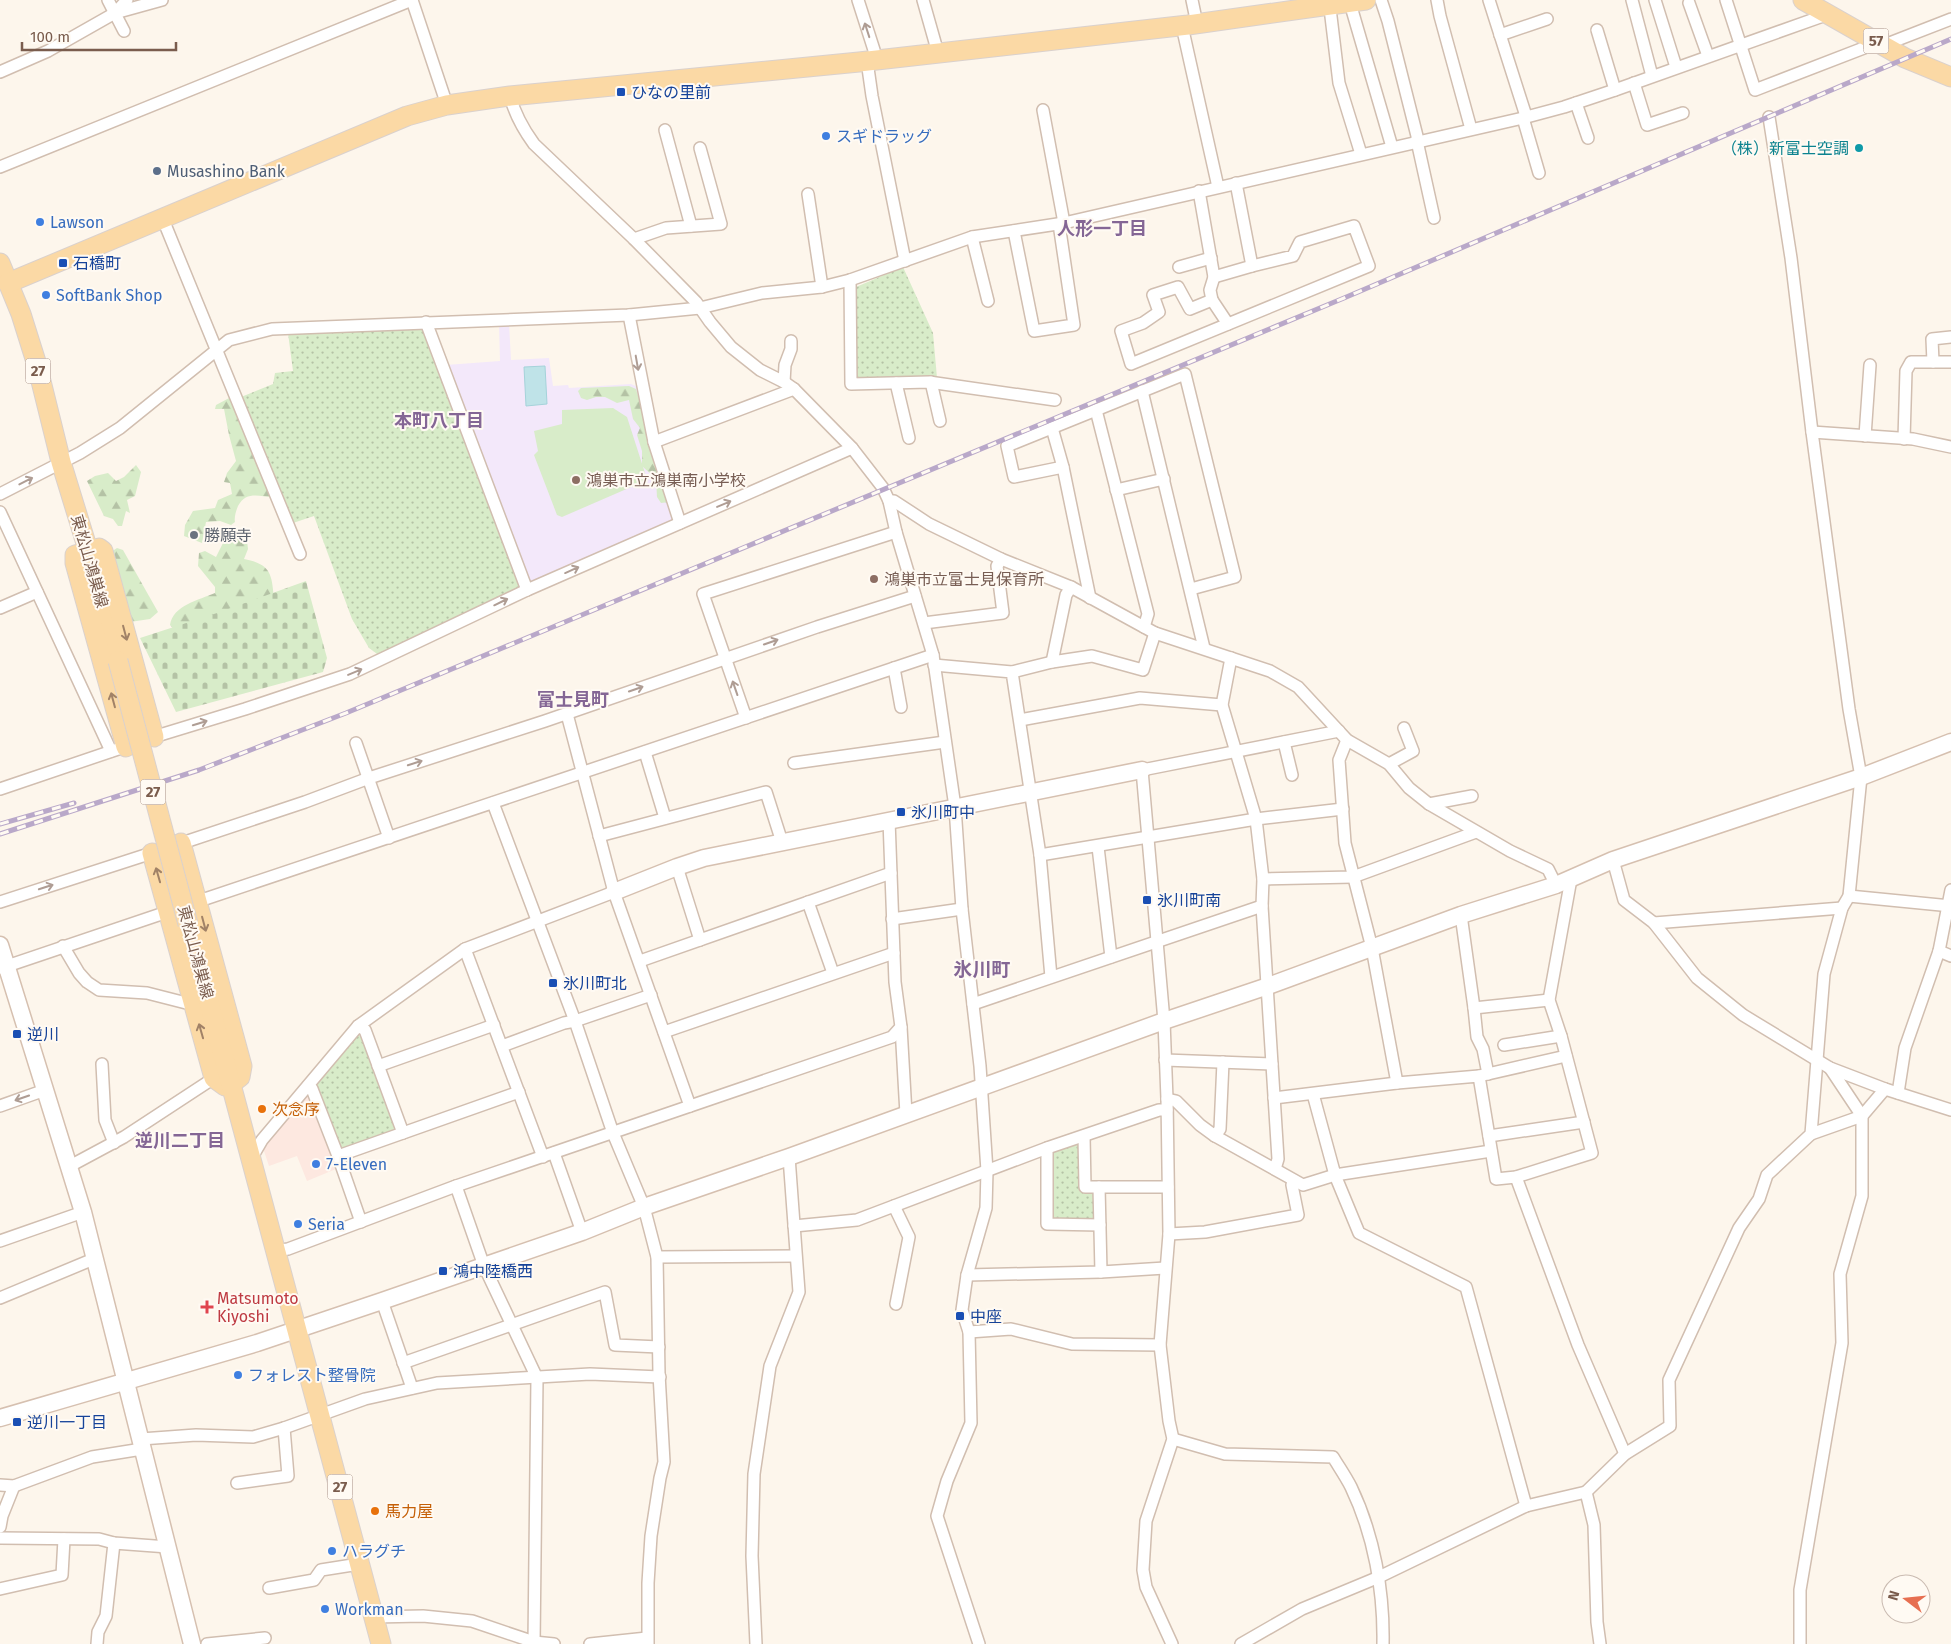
<svg xmlns="http://www.w3.org/2000/svg" width="1951" height="1644" font-family="'Fira Sans','Noto Sans JP',sans-serif">
<style>
.commercial{fill:#fde8e0}
.education{fill:#f3e8fa}
.green{fill:#d8ecc9}
.forest{fill:url(#forest-firs)}
.cemetery{fill:url(#cemetery-stones)}
.park{fill:url(#park-dots)}
.water{fill:#bfe3e8;stroke:#a5d3da}
.lines{fill:none;stroke-linecap:round;stroke-linejoin:round}
.street-casing{stroke:#d1beb0;stroke-width:14}
.secondary-casing{stroke:#d6c0b0;stroke-width:19}
.primary-casing{stroke:#dad1cd;stroke-width:21}
.street{stroke:#fff;stroke-width:11}
.secondary{stroke:#fff;stroke-width:16}
.primary{stroke:#fbd9a5;stroke-width:19}
.rail-casing{stroke:#b9a8c9;stroke-width:5}
.rail{stroke:#fffaf3;stroke-width:3;stroke-dasharray:9;stroke-linecap:butt}
.primary-bridge-casing{stroke:#dad1cd;stroke-width:21;stroke-linecap:butt}
.primary-bridge{stroke:#fbd9a5;stroke-width:19}
.oneway{stroke:#af9d94}
.oneway2{stroke:#a18267}
.transit-dot{fill:#1a4fb4;stroke:#fffaf3;stroke-width:2}
.shop-dot{fill:#3f7fe0;stroke:#fffaf3;stroke-width:2}
.culture-dot{fill:#0f9aa8;stroke:#fffaf3;stroke-width:2}
.service-dot{fill:#5c6f8a;stroke:#fffaf3;stroke-width:2}
.education-dot{fill:#8d6e63;stroke:#fffaf3;stroke-width:2}
.worship-dot{fill:#6b7280;stroke:#fffaf3;stroke-width:2}
.food-dot{fill:#e8710a;stroke:#fffaf3;stroke-width:2}
.health-dot{fill:#e0444e;stroke:#fffaf3;stroke-width:2}
.labels{text-anchor:middle;stroke-width:4;stroke-linejoin:round;paint-order:stroke}
.shield{fill:#fffaf3;stroke:#a28b7f;stroke-width:1}
.shield-label{font-size:15px;font-weight:bold;fill:#7a5c4d}
.transit-label{font-size:16px;fill:#164399;stroke:#fffaf3;text-anchor:start}
.shop-label{font-size:16px;fill:#366cbe;stroke:#fffaf3;text-anchor:start}
.culture-label{font-size:16px;fill:#0d838f;stroke:#fffaf3;text-anchor:end}
.service-label{font-size:16px;fill:#4e5e75;stroke:#fffaf3;text-anchor:start}
.education-label{font-size:16px;fill:#785e54;stroke:#fffaf3;text-anchor:start}
.worship-label{font-size:16px;fill:#5b616d;stroke:#fffaf3;text-anchor:start}
.street-label{font-size:16px;fill:#7a5c4d;stroke:#fffaf3}
.food-label{font-size:16px;fill:#c56008;stroke:#fffaf3;text-anchor:start}
.health-label{font-size:16px;fill:#be3a42;stroke:#fffaf3;text-anchor:start}
.neighbourhood-label{font-size:18px;font-weight:bold;fill:#846695;stroke:#fffaf3}
.quarter-label{font-size:19px;font-weight:bold;fill:#846695;stroke:#fffaf3}
</style>
<defs>
<pattern id="forest-firs" width="22" height="20" patternUnits="userSpaceOnUse" patternTransform="scale(1.25)"><rect width="22" height="20" fill="#d8ecc9"/><path d="M5 1l3.5 6h-7zM16 11l3.5 6h-7z" fill="#b4c2a5"/></pattern>
<pattern id="cemetery-stones" width="16" height="16" patternUnits="userSpaceOnUse" patternTransform="scale(1.25)"><rect width="16" height="16" fill="#d8ecc9"/><path d="M2 7V4a2 2 0 0 1 4 0v3zM10 15v-3a2 2 0 0 1 4 0v3z" fill="#b4c2a5"/></pattern>
<pattern id="park-dots" width="8" height="8" patternUnits="userSpaceOnUse" patternTransform="scale(1.25)"><rect width="8" height="8" fill="#d8ecc9"/><path d="M2 2h.1M6 6h.1" fill="none" stroke="#b4c2a5" stroke-width="1.8" stroke-linecap="round"/></pattern>
</defs>
<rect width="100%" height="100%" fill="#fdf6ec"/>
<path class="commercial" d="M305 1093 310 1095 336 1169 307 1181 297 1156 269 1166 263 1148Z"/>
<path class="education" d="M499 323H509L511 360 549 358 553 386 568 385 569 388 631 384 638 387 675 518 673 521 531 584 525 581 446 365 500 361Z"/>
<path class="green" d="M613 408 627 417 645 473V481L562 517 557 515 534 455 538 451 534 431 562 424V410Z"/>
<g class="forest">
<path d="M629 386 636 389 669 502 661 503 657 497 656 479 642 466V451L637 435 640 428 633 419 629 400 617 403 605 397H596L587 400 581 398 578 391 581 388Z"/>
<path d="M233 396 273 497C258 496 246 491 238 506 236 511 234 517 235 522L231 525 220 521 206 522 202 543 184 536 185 525 193 511 215 508 218 500 232 494 230 483 224 482 227 473 236 461 229 435 224 409H215L216 405Z"/>
<path d="M136 465 141 472 135 496 127 500 130 513 126 511 122 526H118L113 519 104 516 87 481 95 476 108 473 116 481 124 477Z"/>
<path d="M235 532 247 541 248 549 244 559C271 564 272 574 274 600L177 633 170 625C173 605 199 600 215 593V587L198 566 199 553 205 551 216 557 225 539Z"/>
<path d="M117 548 123 550 158 612 150 619 130 622 111 552Z"/>
</g>
<path class="cemetery" d="M306 581 327 658 323 672 176 712 140 638 217 613Z"/>
<g class="park">
<path d="M903 267 933 333 937 378 860 379 857 376 855 325 856 287Z"/>
<path d="M420 326 428 337 525 589 384 659 369 648 352 619 314 516 290 524 241 397 273 384 275 373 293 371 288 333Z"/>
<path d="M358 1035 363 1036 396 1126 393 1130 343 1149 338 1147 316 1089 319 1081Z"/>
<path d="M1078 1144 1084 1148 1083 1191H1093L1095 1194 1097 1217 1093 1221H1055L1049 1217 1052 1153Z"/>
</g>
<path class="water" d="M545 366 547 404 526 406 524 367Z"/>
<g class="lines">
<g class="street-casing">
<g id="street">
<path d="M108 0 124 31"/>
<path d="M412 0 447 105"/>
<path d="M858 0 874 50 875 60"/>
<path d="M923 0 938 53"/>
<path d="M1192 0 1197 24"/>
<path d="M1329 0 1339 83 1361 154"/>
<path d="M1381 0 1388 21 1417 136V141L1434 218"/>
<path d="M1437 0 1440 16 1471 129"/>
<path d="M1489 0 1526 116"/>
<path d="M1632 0 1652 76"/>
<path d="M1655 0 1676 67"/>
<path d="M1726 0 1755 90 1869 46 1875 41"/>
<path d="M1350 3 1392 147"/>
<path d="M1689 3 1708 56"/>
<path d="M115 13 127 0"/>
<path d="M1182 26 1218 187"/>
<path d="M1597 30 1615 90"/>
<path d="M1500 35 1547 19"/>
<path d="M1886 47 1892 42 1951 19"/>
<path d="M867 61 872 96 905 261"/>
<path d="M0 72 48 51 115 13 162 0"/>
<path d="M1634 83 1647 125 1683 113"/>
<path d="M510 96C515 115 523 129 534 144L634 239 696 302 710 322 731 347 760 370 784 382 794 389 852 448 883 488 889 501 896 532 933 655 955 807 962 909 980 1066 987 1171 986 1208 967 1275 962 1310 969 1332 971 1423 947 1481 937 1516 979 1644"/>
<path d="M1576 103 1588 138"/>
<path d="M1043 110 1064 223"/>
<path d="M1523 118 1539 173"/>
<path d="M665 130 691 226"/>
<path d="M0 167 412 0"/>
<path d="M1199 191 1214 277 1252 266 1236 183"/>
<path d="M808 194 822 287"/>
<path d="M162 217 300 554"/>
<path d="M1014 231 1034 331 1074 325 1059 224"/>
<path d="M972 237 988 301"/>
<path d="M634 239 666 228 721 224 700 148"/>
<path d="M1179 267 1211 258"/>
<path d="M1214 277 1210 290 1212 300 1190 309 1178 287 1153 295 1159 312 1143 323 1121 331 1131 364 1369 266 1354 226 1300 242 1293 256 1252 266"/>
<path d="M850 280 851 384 929 382 1055 400"/>
<path d="M1212 300 1228 324"/>
<path d="M629 315 654 442 680 523"/>
<path d="M426 322 527 590"/>
<path d="M1933 362 1932 339 1951 337"/>
<path d="M784 382 785 365 791 349V341"/>
<path d="M931 382 940 421"/>
<path d="M896 383 909 438"/>
<path d="M1142 391 1204 648"/>
<path d="M1096 410 1148 614 1144 627"/>
<path d="M1052 428 1063 467 1090 598"/>
<path d="M1812 432 1913 439 1951 447"/>
<path d="M1865 436 1870 365"/>
<path d="M1904 439 1906 371 1911 362H1951"/>
<path d="M654 442 794 389"/>
<path d="M1063 467 1014 477 1007 446 1185 374 1235 577 1191 589"/>
<path d="M1116 490 1164 479"/>
<path d="M0 494 80 453 120 428 229 340 272 329 629 315 700 308 762 293 822 287 850 280 972 237 1064 223 1523 118 1564 107 1615 90 1823 16 1825 13"/>
<path d="M889 501H894L929 524 1001 559 1071 587 1155 633 1270 671 1298 687 1347 740 1389 764 1409 788 1429 804 1510 851 1548 869 1556 885"/>
<path d="M0 512 111 751"/>
<path d="M0 608 37 592"/>
<path d="M924 623 1003 613 997 566 1001 559"/>
<path d="M1231 658 1222 705 1256 819 1263 879 1262 906 1278 1159 1275 1169"/>
<path d="M1052 662 1066 595 1071 587"/>
<path d="M934 665 1012 672 1040 855 1051 977"/>
<path d="M894 668 901 707"/>
<path d="M1012 672 1052 662 1092 656 1143 670 1155 633"/>
<path d="M567 714 614 892 690 1106"/>
<path d="M746 718 703 594 896 532"/>
<path d="M1020 720 1140 698 1222 705"/>
<path d="M150 738 245 709 350 674 527 590 852 448"/>
<path d="M1347 740 1339 760 1345 843 1372 948 1397 1083 1479 1076 1496 1179 1516 1177 1592 1153 1561 1036 1549 1000 1571 879"/>
<path d="M1284 742 1292 775"/>
<path d="M356 743 389 838"/>
<path d="M645 752 665 818"/>
<path d="M794 763 945 742"/>
<path d="M1389 764 1413 751 1404 728"/>
<path d="M0 789 130 745"/>
<path d="M493 803 575 1021 613 1133 644 1207 657 1257 659 1374 664 1462 660 1478 651 1536 648 1583V1644"/>
<path d="M1429 804 1472 796"/>
<path d="M599 836 766 792 782 842"/>
<path d="M176 845 305 802 369 778 545 721 817 627 915 596"/>
<path d="M1098 847 1111 957"/>
<path d="M1040 855 1256 819 1343 809"/>
<path d="M1613 860 1624 900 1654 923 1697 978 1743 1015 1830 1068 1885 1089 1951 1110"/>
<path d="M677 867 700 940"/>
<path d="M1263 879 1353 877 1476 832"/>
<path d="M1849 896 1951 906"/>
<path d="M0 902 158 851"/>
<path d="M808 902 833 973"/>
<path d="M193 903 933 655"/>
<path d="M1461 915 1474 1008 1549 1000"/>
<path d="M892 919 962 909"/>
<path d="M1654 923 1842 908"/>
<path d="M63 946 79 973 87 982 99 990 147 993 194 1005"/>
<path d="M465 949 543 1157"/>
<path d="M1939 951 1951 956"/>
<path d="M640 961 891 873"/>
<path d="M1 968 173 910"/>
<path d="M973 1004 1262 906"/>
<path d="M1474 1008 1477 1037 1483 1049 1488 1074"/>
<path d="M358 1026 365 1030 403 1133"/>
<path d="M901 1027 906 1114"/>
<path d="M664 1032 894 953"/>
<path d="M1504 1045 1561 1036"/>
<path d="M502 1046 564 1023 575 1021 651 995"/>
<path d="M1165 1060 1272 1064"/>
<path d="M102 1064 105 1120 114 1143"/>
<path d="M378 1066 494 1025"/>
<path d="M1479 1076 1566 1056"/>
<path d="M308 1086 312 1089 338 1156 361 1222"/>
<path d="M1898 1093 1905 1048 1939 951 1951 890"/>
<path d="M1313 1094 1335 1175 1491 1151"/>
<path d="M1274 1098 1397 1083"/>
<path d="M1167 1099 1176 1101 1200 1125 1215 1136 1303 1185 1335 1175 1359 1233 1466 1287 1526 1506"/>
<path d="M0 1106 45 1090"/>
<path d="M1811 1134 1862 1116 1885 1089"/>
<path d="M1084 1136 1085 1187H1168"/>
<path d="M1215 1136 1220 1129 1223 1062"/>
<path d="M1489 1136 1584 1122"/>
<path d="M1047 1148V1224L1100 1225"/>
<path d="M554 1153 582 1232"/>
<path d="M338 1156 519 1092"/>
<path d="M251 1159 262 1140 358 1026 465 949 614 892"/>
<path d="M70 1166 124 1137 214 1078"/>
<path d="M1516 1177 1578 1345 1625 1454"/>
<path d="M456 1186 484 1266 537 1378 534 1644"/>
<path d="M1099 1187 1101 1272"/>
<path d="M894 1206 909 1237 896 1304"/>
<path d="M794 1226 857 1220 1047 1148 1159 1110H1167"/>
<path d="M1169 1234 1205 1232 1298 1215 1292 1185 1293 1180"/>
<path d="M0 1241 83 1212"/>
<path d="M275 1251 288 1249 456 1186 892 1037 901 1027 895 982 889 820"/>
<path d="M657 1257 795 1256"/>
<path d="M967 1275 1101 1272 1165 1268"/>
<path d="M0 1298 96 1258"/>
<path d="M382 1301 412 1388"/>
<path d="M969 1332 1011 1329 1072 1344 1160 1345"/>
<path d="M403 1363 605 1292 615 1345 659 1347"/>
<path d="M141 1439 196 1435 253 1437 284 1428 365 1399 437 1383 590 1374 660 1377"/>
<path d="M1173 1439 1225 1454 1333 1457C1339 1467 1346 1477 1351 1487 1374 1535 1384 1591 1383 1644"/>
<path d="M237 1483 288 1476 284 1428"/>
<path d="M0 1485 14 1486 92 1457 142 1449"/>
<path d="M1586 1492 1625 1454 1670 1426 1669 1380 1739 1228 1759 1199 1767 1175 1811 1134 1824 974 1842 908 1849 896 1861 777 1849 709 1812 432 1791 258 1769 117"/>
<path d="M0 1527 2 1516 14 1486"/>
<path d="M0 1538 99 1539 114 1543 168 1547"/>
<path d="M269 1588 314 1580 321 1570 359 1564"/>
<path d="M0 1589 62 1575 64 1539"/>
<path d="M373 1617 423 1616 472 1621 534 1642 554 1644"/>
<path d="M97 1644 98 1632 106 1616 114 1543"/>
<path d="M207 1644 265 1638"/>
<path d="M590 1644 647 1638"/>
<path d="M756 1644 752 1556 754 1474 770 1366 799 1292 789 1157"/>
<path d="M1172 1644 1146 1587 1143 1570 1146 1521 1173 1439 1169 1421 1160 1345 1169 1234 1167 1099 1164 1021 1142 770 1339 731"/>
<path d="M1241 1644 1302 1609 1379 1577 1526 1506 1586 1492 1594 1525 1597 1622 1600 1644"/>
<path d="M1800 1644V1590L1842 1343 1840 1274 1862 1196V1116L1830 1068"/>
</g>
</g>
<g class="secondary-casing">
<g id="secondary">
<path d="M614 892 677 867 704 858 1142 770"/>
<path d="M0 945 83 1212 192 1644"/>
<path d="M0 1418 257 1343 382 1301 582 1232 644 1207 789 1157 1164 1021 1268 986 1461 915 1556 885 1613 860 1861 777 1951 742"/>
</g>
</g>
<g class="primary-casing">
<g id="primary">
<path d="M1803 0 1905 58 1951 77"/>
<path d="M0 263 21 314 37 365 61 462 88 550 118 661"/>
<path d="M8 283 407 116 447 105 510 96 859 62 1188 25 1366 0"/>
<path d="M126 747 75 563V555L99 548 103 551 154 737"/>
<path d="M152 853 214 1078 225 1086 231 1084 240 1077 242 1066 181 843"/>
<path d="M188 924 381 1644"/>
</g>
</g>
<use href="#street" class="street"/>
<use href="#secondary" class="secondary"/>
<use href="#primary" class="primary"/>
<g class="rail-casing">
<g id="rail">
<path d="M0 824 74 803"/>
<path d="M0 834 199 770 346 713 1344 298 1951 39"/>
</g>
</g>
<use href="#rail" class="rail"/>
<g class="primary-bridge-casing">
<path id="primary-bridge" d="M118 661 188 924"/>
</g>
<use href="#primary-bridge" class="primary-bridge"/>
</g>
<defs><path id="oneway-shaft" d="M-6 0H5M1.5-3L5.5 0L1.5 3" fill="none" stroke-width="1.6" stroke-linecap="round" stroke-linejoin="round" transform="scale(1.25)"/></defs>
<g class="oneway">
<use href="#oneway-shaft" transform="translate(867 30) rotate(-108)"/>
<use href="#oneway-shaft" transform="translate(637 363) rotate(80)"/>
<use href="#oneway-shaft" transform="translate(26 481) rotate(-27)"/>
<use href="#oneway-shaft" transform="translate(724 504) rotate(-23)"/>
<use href="#oneway-shaft" transform="translate(572 570) rotate(-24)"/>
<use href="#oneway-shaft" transform="translate(501 602) rotate(-26)"/>
<use href="#oneway-shaft" transform="translate(771 642) rotate(-19)"/>
<use href="#oneway-shaft" transform="translate(355 672) rotate(-23)"/>
<use href="#oneway-shaft" transform="translate(735 688) rotate(-109)"/>
<use href="#oneway-shaft" transform="translate(636 689) rotate(-19)"/>
<use href="#oneway-shaft" transform="translate(200 723) rotate(-17)"/>
<use href="#oneway-shaft" transform="translate(415 763) rotate(-18)"/>
<use href="#oneway-shaft" transform="translate(46 887) rotate(-18)"/>
<use href="#oneway-shaft" transform="translate(22 1098) rotate(161)"/>
</g>
<g class="oneway2">
<use href="#oneway-shaft" transform="translate(125 633) rotate(75)"/>
<use href="#oneway-shaft" transform="translate(113 700) rotate(-105)"/>
<use href="#oneway-shaft" transform="translate(158 875) rotate(-106)"/>
<use href="#oneway-shaft" transform="translate(204 924) rotate(75)"/>
<use href="#oneway-shaft" transform="translate(201 1031) rotate(-106)"/>
</g>
<g class="transit-dot">
<rect x="616" y="87" width="10" height="10" rx="2.5"/>
<rect x="58" y="258" width="10" height="10" rx="2.5"/>
<rect x="896" y="807" width="10" height="10" rx="2.5"/>
<rect x="1142" y="895" width="10" height="10" rx="2.5"/>
<rect x="548" y="978" width="10" height="10" rx="2.5"/>
<rect x="12" y="1029" width="10" height="10" rx="2.5"/>
<rect x="438" y="1266" width="10" height="10" rx="2.5"/>
<rect x="955" y="1311" width="10" height="10" rx="2.5"/>
<rect x="12" y="1417" width="10" height="10" rx="2.5"/>
</g>
<g class="shop-dot">
<circle cx="826" cy="136" r="5"/>
<circle cx="40" cy="222" r="5"/>
<circle cx="46" cy="295" r="5"/>
<circle cx="316" cy="1164" r="5"/>
<circle cx="298" cy="1224" r="5"/>
<circle cx="238" cy="1375" r="5"/>
<circle cx="332" cy="1551" r="5"/>
<circle cx="325" cy="1609" r="5"/>
</g>
<circle class="culture-dot" cx="1859" cy="148" r="5"/>
<circle class="service-dot" cx="157" cy="171" r="5"/>
<g class="education-dot">
<circle cx="576" cy="480" r="5"/>
<circle cx="874" cy="579" r="5"/>
</g>
<circle class="worship-dot" cx="194" cy="535" r="5"/>
<g class="food-dot">
<circle cx="262" cy="1109" r="5"/>
<circle cx="375" cy="1511" r="5"/>
</g>
<path class="health-dot" d="M204.5 1299.5h5v5h5v5h-5v5h-5v-5h-5v-5h5z"/>
<g class="labels">
<g class="shield">
<rect x="1863.5" y="28.5" width="25" height="25" rx="4"/>
<rect x="25.5" y="358.5" width="25" height="25" rx="4"/>
<rect x="140.5" y="779.5" width="25" height="25" rx="4"/>
<rect x="327.5" y="1474.5" width="25" height="25" rx="4"/>
</g>
<g class="shield-label">
<text x="1876" y="46">57</text>
<text x="38" y="376">27</text>
<text x="153" y="797">27</text>
<text x="340" y="1492">27</text>
</g>
<g class="transit-label">
<text x="631" y="98">ひなの里前</text>
<text x="73" y="269">石橋町</text>
<text x="911" y="818">氷川町中</text>
<text x="1157" y="906">氷川町南</text>
<text x="563" y="989">氷川町北</text>
<text x="27" y="1040">逆川</text>
<text x="453" y="1277">鴻中陸橋西</text>
<text x="970" y="1322">中座</text>
<text x="27" y="1428">逆川一丁目</text>
</g>
<g class="shop-label">
<text x="836" y="142">スギドラッグ</text>
<text x="50" y="228">Lawson</text>
<text x="56" y="301">SoftBank Shop</text>
<text x="326" y="1170">7-Eleven</text>
<text x="308" y="1230">Seria</text>
<text x="248" y="1381">フォレスト整骨院</text>
<text x="342" y="1557">ハラグチ</text>
<text x="335" y="1615">Workman</text>
</g>
<g class="culture-label">
<text x="1849" y="154">（株）新富士空調</text>
</g>
<g class="service-label">
<text x="167" y="177">Musashino Bank</text>
</g>
<g class="education-label">
<text x="586" y="486">鴻巣市立鴻巣南小学校</text>
<text x="884" y="585">鴻巣市立富士見保育所</text>
</g>
<g class="worship-label">
<text x="204" y="541">勝願寺</text>
</g>
<g class="street-label">
<text transform="translate(90 561) rotate(74)" y="6">東松山鴻巣線</text>
<text transform="translate(196 952) rotate(75)" y="6">東松山鴻巣線</text>
</g>
<g class="food-label">
<text x="272" y="1115">次念序</text>
<text x="385" y="1517">馬力屋</text>
</g>
<g class="health-label">
<text x="217" y="1304">Matsumoto<tspan x="217" dy="18">Kiyoshi</tspan></text>
</g>
<g class="neighbourhood-label">
<text x="1102" y="235">人形一丁目</text>
<text x="439" y="427">本町八丁目</text>
<text x="573" y="706">富士見町</text>
<text x="180" y="1147">逆川二丁目</text>
</g>
<g class="quarter-label">
<text x="982" y="976">氷川町</text>
</g>
</g>
<g transform="translate(1906 1599) rotate(286)"><circle r="24" fill="#fffaf3" stroke="#cabbb1"/>
<path d="M0-4L9 19L0 12L-9 19Z" fill="#e76f51"/>
<text y="-8" font-size="14" font-weight="bold" text-anchor="middle" fill="#7a5c4d">N</text>
</g>
<path d="M22 42v8h154v-8" fill="none" stroke="#7a5c4d" stroke-width="2.5"/>
<text x="30" y="42" font-size="15" fill="#7a5c4d" stroke="#fffaf3" stroke-width="4" paint-order="stroke">100 m</text>
</svg>
